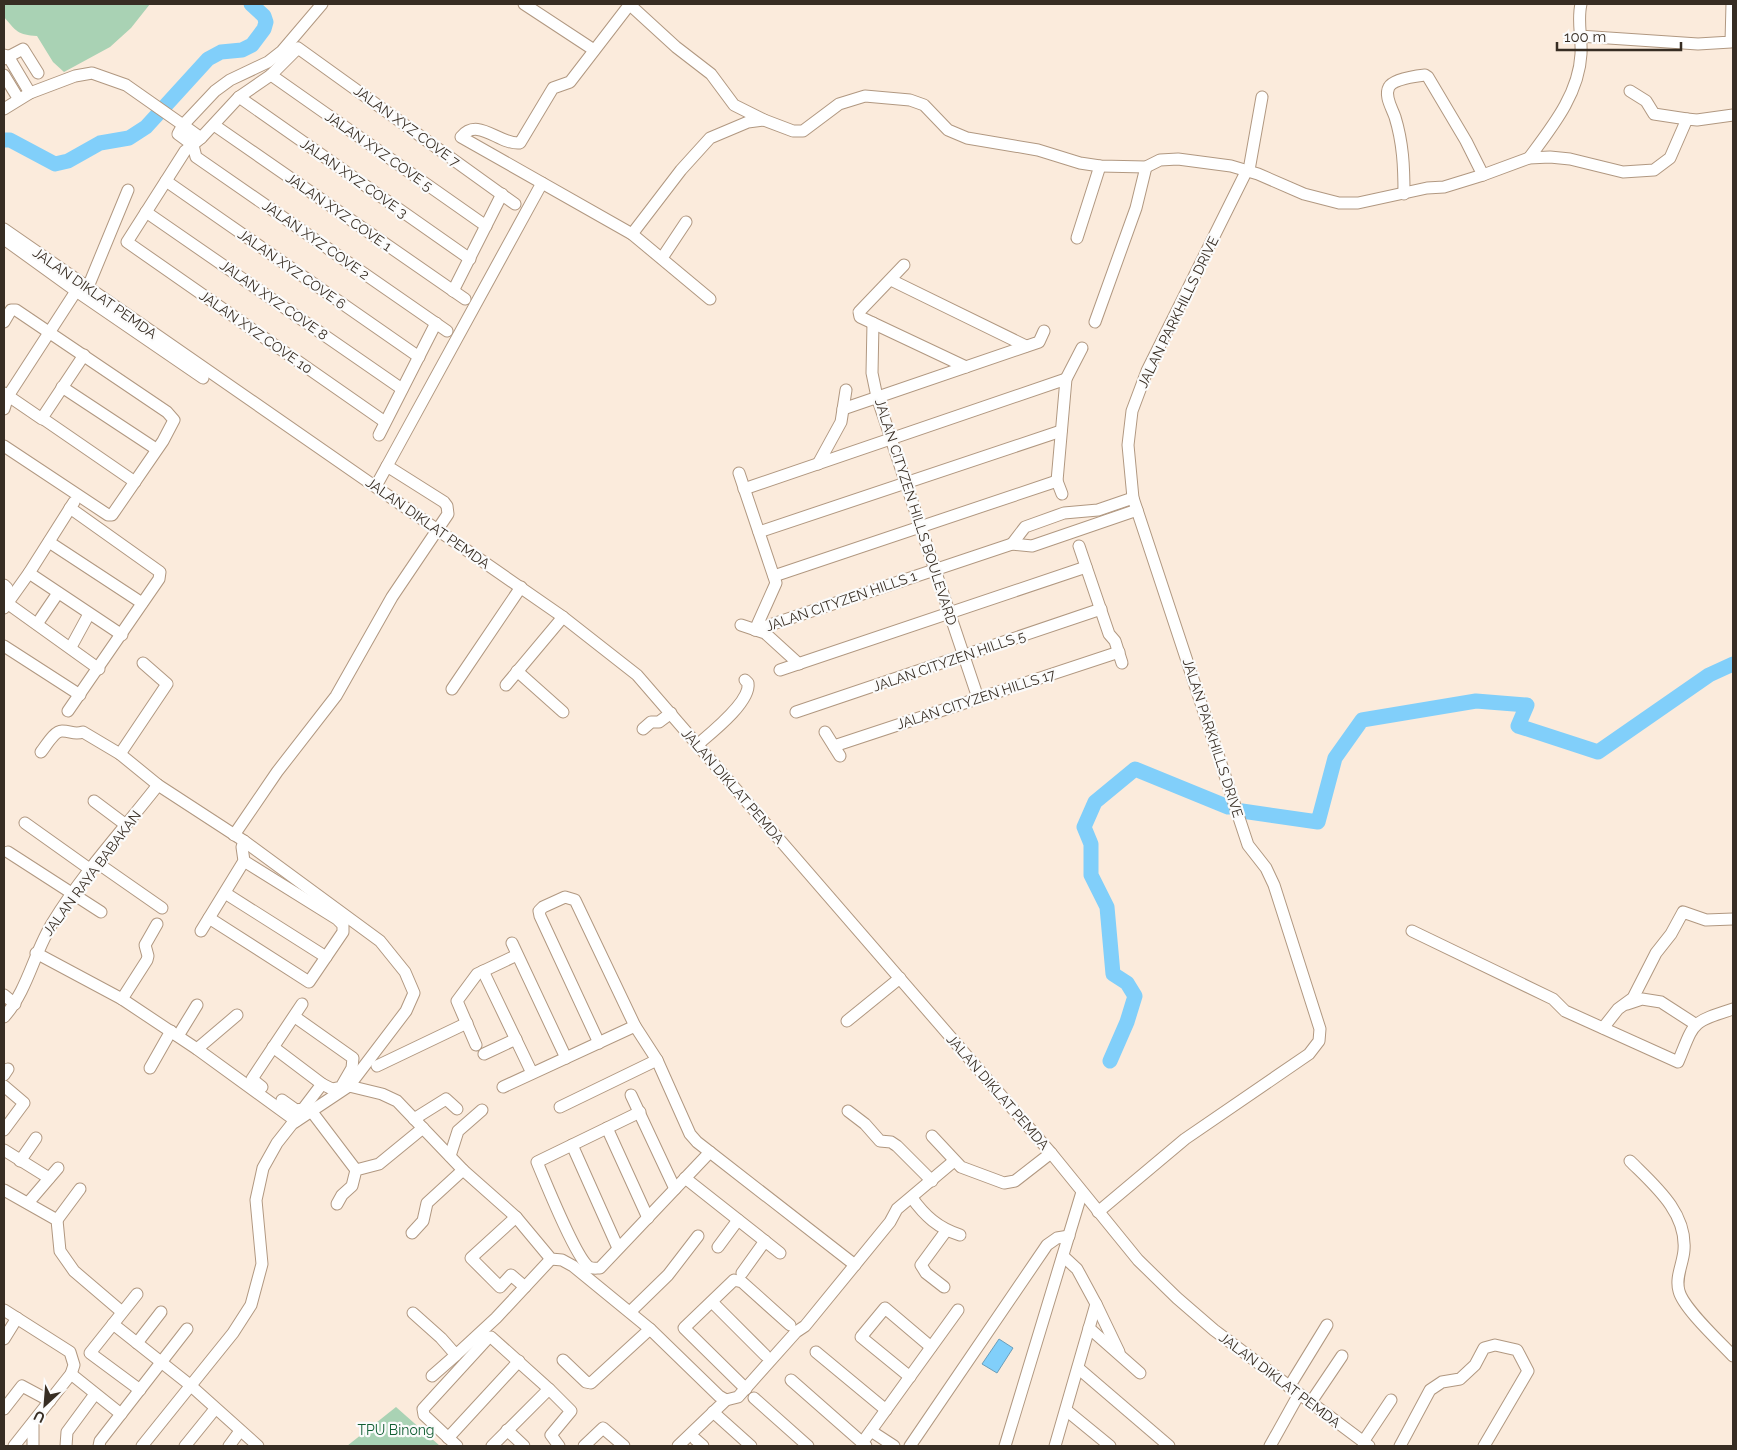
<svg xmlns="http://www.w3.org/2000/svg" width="1737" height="1450" font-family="Raleway,sans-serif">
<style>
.green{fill:#a9d2b4}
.water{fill:#81cffa;stroke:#6b9eba}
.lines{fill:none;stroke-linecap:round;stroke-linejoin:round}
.river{stroke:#81cffa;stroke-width:15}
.minor-casing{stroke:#b19881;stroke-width:13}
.minor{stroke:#fff;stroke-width:11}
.labels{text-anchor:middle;stroke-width:4.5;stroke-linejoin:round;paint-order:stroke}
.street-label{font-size:14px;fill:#372d23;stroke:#fbfbfb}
.park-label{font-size:14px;fill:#115e32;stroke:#fbfbfb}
</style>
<rect width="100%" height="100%" fill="#fbebdc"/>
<g class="green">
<path d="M4 4H150L131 28 110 47 64 72 53 62 37 36C18 35 16 31 4 17Z"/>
<path d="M396 1407 440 1446H347Z"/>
</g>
<path class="water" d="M999 1339 1013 1348 997 1373 982 1364Z"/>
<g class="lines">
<g class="river">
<path d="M4 140H10L55 164 68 161 100 143 129 138 146 127 208 59 221 52 242 50 252 45 264 29 266 22 264 16 251 4"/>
<path d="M1242 811 1318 822 1335 758 1362 720 1476 701 1527 705 1518 726 1598 752 1709 675 1733 664"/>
<path d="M1110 1061 1127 1022 1135 996 1127 983 1113 974 1107 907 1091 875V844L1084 827 1095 802 1135 769 1228 807"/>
</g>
<g class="minor-casing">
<g id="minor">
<path d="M524 4 594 50"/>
<path d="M629 4 676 47 711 74 734 105 764 120"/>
<path d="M630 4 570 82 553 88 520 143C499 145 478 116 461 137L632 234 710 299"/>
<path d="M1579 36 1698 44 1731 42 1732 4"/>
<path d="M4 55 8 56 30 93"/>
<path d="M4 59 23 49 38 73"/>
<path d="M4 75 18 98"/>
<path d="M271 75 486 226"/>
<path d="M1630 91 1646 101 1654 114 1687 119"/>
<path d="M239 97 470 259"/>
<path d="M4 109 30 93 75 76 92 73 126 85 183 125 215 91 230 80 268 62 282 51 322 4"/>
<path d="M214 125 465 299"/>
<path d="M193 145 196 157 447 331"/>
<path d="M193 145 178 134 183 125 201 138"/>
<path d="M1529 158C1552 127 1579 94 1581 54 1582 37 1577 21 1581 4"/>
<path d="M1249 170 1262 97"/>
<path d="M166 181 419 357"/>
<path d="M1404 194C1404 167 1403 143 1395 117 1392 108 1384 96 1389 87 1393 79 1416 76 1425 75L1428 77 1466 141 1483 175"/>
<path d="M146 212 402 389"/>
<path d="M4 229 563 617 637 675 1051 1153 1138 1260 1177 1298 1214 1330 1369 1446"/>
<path d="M632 234 681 170 710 138 748 122 764 120 793 131H803L839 104 865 96 910 100 924 105 948 130 967 138 1038 150 1080 163 1100 166 1146 167 1160 160 1178 159 1231 166 1258 174 1304 194 1339 203H1358L1427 188 1444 187 1483 175 1529 158 1550 157 1570 159 1623 172 1654 170 1670 158 1687 119 1697 120 1733 115"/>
<path d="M1077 238 1100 166"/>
<path d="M4 239 76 291 203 378"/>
<path d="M662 258 686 222"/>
<path d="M904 265 859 312 860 317 966 367"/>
<path d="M891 280 1026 346"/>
<path d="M88 287 128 190"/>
<path d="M453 291 502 194"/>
<path d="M4 322 11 310H16L167 412 174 420 163 441 112 515H108L4 446"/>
<path d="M1095 322 1136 208 1146 167"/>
<path d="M873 323 872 373 877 397 978 698"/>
<path d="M84 355 42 418 135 482"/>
<path d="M62 387 156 449"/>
<path d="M4 393 42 419"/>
<path d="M4 409 8 396 80 285"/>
<path d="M843 409 1039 342 1044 331"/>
<path d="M385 422 127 242 185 151 201 138 239 97 271 75 298 48 515 204"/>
<path d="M379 435 436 323"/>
<path d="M818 464 841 422 846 390"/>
<path d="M739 473 776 583 755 630"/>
<path d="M376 486 387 466"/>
<path d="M744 489 1066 379"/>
<path d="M1062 494 1057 481 1066 379 1082 348"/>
<path d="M759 532 1061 431"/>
<path d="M49 542 142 603"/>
<path d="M1012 544 1025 527 1064 513 1098 510 1133 498"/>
<path d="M1079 546 1109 634 1115 641 1122 663"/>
<path d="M29 573 122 635"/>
<path d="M774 576 1057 481"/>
<path d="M4 585 7 588 4 601"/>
<path d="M7 603 99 669"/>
<path d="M4 608 29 573 74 502"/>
<path d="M37 624 58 593"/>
<path d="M741 625 765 633 799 664"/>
<path d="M755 630 1012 544 1032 546 1137 510"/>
<path d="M4 646 80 695"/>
<path d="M71 647 89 614"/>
<path d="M780 670 1086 567"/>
<path d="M517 671 563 712"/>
<path d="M506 685 563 617"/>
<path d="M452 689 521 587"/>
<path d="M68 711 159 579 160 572 70 508"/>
<path d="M796 712 1101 609"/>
<path d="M643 729 651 722H659L671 713"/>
<path d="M825 732 840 756"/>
<path d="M697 745C711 733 751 702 748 683L745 680"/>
<path d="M834 746 1119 652"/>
<path d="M41 752C46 746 54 731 62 731 71 731 74 735 83 732L120 754 158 785 244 841 380 941 405 972 414 993 406 1011 349 1086"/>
<path d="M120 754 167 684 143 663"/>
<path d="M94 801 126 825"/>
<path d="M25 823 91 870"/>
<path d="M234 835 277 772 336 696 392 597 448 514 447 506 444 502 387 466 542 183"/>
<path d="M8 852 101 912"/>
<path d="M96 862 162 908"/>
<path d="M225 893 326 957"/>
<path d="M209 918 309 982 343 932V925L337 919 244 861"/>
<path d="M201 931 244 861 242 847 244 841"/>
<path d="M1412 931 1553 999 1565 1011 1678 1062C1695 1021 1690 1023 1733 1009"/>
<path d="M512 943 566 1058"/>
<path d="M36 953 122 999 197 1049 296 1121"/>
<path d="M483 971 532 1073"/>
<path d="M4 995 15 1004"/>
<path d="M122 999 147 960 148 956 145 945 157 924"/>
<path d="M1627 1004 1642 999 1661 1002 1695 1024"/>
<path d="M4 1017C28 990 34 952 53 922 83 873 123 830 158 785"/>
<path d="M847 1021 900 978"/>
<path d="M1603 1028 1618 1009 1633 998 1656 953 1671 934 1683 912 1706 920 1733 919"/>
<path d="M178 1036 197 1005"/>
<path d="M599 1043 540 916 539 911 543 907 565 897 575 900 635 1026 657 1060 690 1134 697 1142 855 1265"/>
<path d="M476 1045 457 1001 477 974 517 955"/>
<path d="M273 1047 322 1084"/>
<path d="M197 1049 237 1015"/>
<path d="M484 1054 516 1039"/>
<path d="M377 1066 467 1023"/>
<path d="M150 1068 171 1031"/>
<path d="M4 1075 8 1069"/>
<path d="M4 1086 24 1103 4 1130"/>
<path d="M262 1087 252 1079 302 1004"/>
<path d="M503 1087 635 1026"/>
<path d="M631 1095 675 1189"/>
<path d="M282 1100 296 1110 303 1109 322 1084 332 1089 341 1087 352 1068 353 1058 295 1017"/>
<path d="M560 1107 657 1060"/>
<path d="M848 1111 865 1124 880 1141 891 1142 897 1146 932 1181"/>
<path d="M312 1112 356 1170"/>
<path d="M640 1112 537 1162C545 1181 576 1258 589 1267 593 1269 596 1268 600 1268L710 1152"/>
<path d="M414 1119 446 1099 457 1109"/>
<path d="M607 1128 648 1218"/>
<path d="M932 1136 961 1167 1004 1183 1015 1181 1051 1153"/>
<path d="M572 1145 618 1248"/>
<path d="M4 1150 49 1178"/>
<path d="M450 1156 458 1131 482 1110"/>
<path d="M20 1161 36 1138"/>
<path d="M1630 1161C1654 1185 1687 1212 1684 1250 1683 1264 1675 1277 1679 1291 1683 1308 1720 1342 1733 1356"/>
<path d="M685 1178 780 1253"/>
<path d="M4 1190 57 1220 60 1251 74 1271 122 1312"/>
<path d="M912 1198C925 1216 938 1228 960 1235"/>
<path d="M28 1203 58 1168"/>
<path d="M337 1204 342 1195 352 1186 356 1170 379 1164 423 1128"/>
<path d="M1098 1212 1185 1139 1309 1054 1319 1041 1320 1029 1274 885 1266 868 1248 845 1137 510 1133 498 1128 445 1132 411 1147 371 1245 174"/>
<path d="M516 1217 471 1258 500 1287 511 1275 525 1287"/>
<path d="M57 1220 80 1189"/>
<path d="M412 1233 423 1221 427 1203 463 1170"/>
<path d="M718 1247 738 1220"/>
<path d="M742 1273 765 1241"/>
<path d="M944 1287 926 1273 921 1265 946 1231"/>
<path d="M137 1294 90 1353 140 1390"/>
<path d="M712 1302 765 1355"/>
<path d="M1096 1304 1119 1352"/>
<path d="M4 1310 70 1352 74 1365 71 1374 14 1446"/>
<path d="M630 1312 668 1275 698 1236"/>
<path d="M413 1313 441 1338 456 1355 496 1318 551 1259"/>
<path d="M113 1324 190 1385 258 1446"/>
<path d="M1089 1328 1140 1373"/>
<path d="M4 1339 17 1318"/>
<path d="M137 1343 161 1312"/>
<path d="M816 1352 886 1410"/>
<path d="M563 1360 586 1382 591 1383 650 1329"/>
<path d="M1078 1368 1169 1446"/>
<path d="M71 1374 121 1414"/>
<path d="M432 1376 456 1355"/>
<path d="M910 1377 861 1337 885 1308 931 1347"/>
<path d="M791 1380 866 1446"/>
<path d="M1289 1387 1327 1325"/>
<path d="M549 1389 571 1411 551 1435 559 1446"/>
<path d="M746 1389 684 1328 734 1280 742 1282 790 1325"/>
<path d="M754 1398 808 1446"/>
<path d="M1311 1402 1342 1356"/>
<path d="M4 1409 22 1386 50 1401"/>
<path d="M1066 1410 1110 1446"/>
<path d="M713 1412 751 1446"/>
<path d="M33 1423V1446"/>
<path d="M507 1430 524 1446"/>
<path d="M871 1431 894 1446"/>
<path d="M448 1438 519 1361"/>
<path d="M695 1439 703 1446"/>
<path d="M1363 1442 1391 1400"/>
<path d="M862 1443 958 1310"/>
<path d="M66 1446 67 1432 95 1394"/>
<path d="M99 1446 100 1441 187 1329"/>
<path d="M142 1446 233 1333 251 1305 262 1264 256 1200 263 1168 277 1143 292 1124 349 1086 382 1094 397 1101 463 1170 516 1217 551 1259 562 1260 573 1266 650 1329 719 1396 726 1400"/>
<path d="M185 1446 215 1409"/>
<path d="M229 1446 240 1431"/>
<path d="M457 1446 424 1415 423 1409 488 1338 491 1337 549 1389 492 1446"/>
<path d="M584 1446 603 1428 624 1446"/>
<path d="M678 1446 726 1400 738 1397 796 1332 805 1326 890 1222 897 1209 954 1161"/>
<path d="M910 1446 1047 1245 1057 1238 1069 1236"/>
<path d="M1005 1446 1082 1192"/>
<path d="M1055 1446 1096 1304 1077 1269 1063 1256"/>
<path d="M1270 1446 1299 1394"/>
<path d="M1400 1446 1430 1390 1442 1382 1460 1379 1475 1365 1484 1348 1495 1345 1517 1350 1528 1371 1484 1446"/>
</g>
</g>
<use href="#minor" class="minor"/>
</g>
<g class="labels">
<g class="street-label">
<text transform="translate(407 126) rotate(36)" y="5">JALAN XYZ COVE 7</text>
<text transform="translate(379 151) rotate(35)" y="5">JALAN XYZ COVE 5</text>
<text transform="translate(354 178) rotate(35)" y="5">JALAN XYZ COVE 3</text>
<text transform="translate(339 212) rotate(35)" y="5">JALAN XYZ COVE 1</text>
<text transform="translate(316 240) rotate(35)" y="5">JALAN XYZ COVE 2</text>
<text transform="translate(292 269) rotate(35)" y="5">JALAN XYZ COVE 6</text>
<text transform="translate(95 293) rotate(35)" y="5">JALAN DIKLAT PEMDA</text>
<text transform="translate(274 300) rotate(35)" y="5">JALAN XYZ COVE 8</text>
<text transform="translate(1178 312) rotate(-64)" y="5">JALAN PARKHILLS DRIVE</text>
<text transform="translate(256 332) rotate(35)" y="5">JALAN XYZ COVE 10</text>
<text transform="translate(916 512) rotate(72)" y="5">JALAN CITYZEN HILLS BOULEVARD</text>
<text transform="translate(428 523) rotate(35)" y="5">JALAN DIKLAT PEMDA</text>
<text transform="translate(841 601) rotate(-19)" y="5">JALAN CITYZEN HILLS 1</text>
<text transform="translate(949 661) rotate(-19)" y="5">JALAN CITYZEN HILLS 5</text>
<text transform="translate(976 699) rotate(-18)" y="5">JALAN CITYZEN HILLS 17</text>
<text transform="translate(1213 738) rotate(72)" y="5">JALAN PARKHILLS DRIVE</text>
<text transform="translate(733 786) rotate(49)" y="5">JALAN DIKLAT PEMDA</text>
<text transform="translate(92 873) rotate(-53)" y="5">JALAN RAYA BABAKAN</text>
<text transform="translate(998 1092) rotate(49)" y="5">JALAN DIKLAT PEMDA</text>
<text transform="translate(1280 1380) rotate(37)" y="5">JALAN DIKLAT PEMDA</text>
</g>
<g class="park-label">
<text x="396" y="1435">TPU Binong</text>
</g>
</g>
<rect width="1737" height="1450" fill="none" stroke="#372d23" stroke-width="10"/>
<g transform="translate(45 1405) rotate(206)" stroke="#fbfbfb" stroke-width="4" paint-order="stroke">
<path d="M0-4L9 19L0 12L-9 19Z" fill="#372d23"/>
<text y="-8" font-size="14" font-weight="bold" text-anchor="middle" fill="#372d23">U</text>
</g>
<path d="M1557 42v8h124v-8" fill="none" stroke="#372d23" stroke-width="2.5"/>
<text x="1564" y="42" font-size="15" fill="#372d23" stroke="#fbfbfb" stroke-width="4" paint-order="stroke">100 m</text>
</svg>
